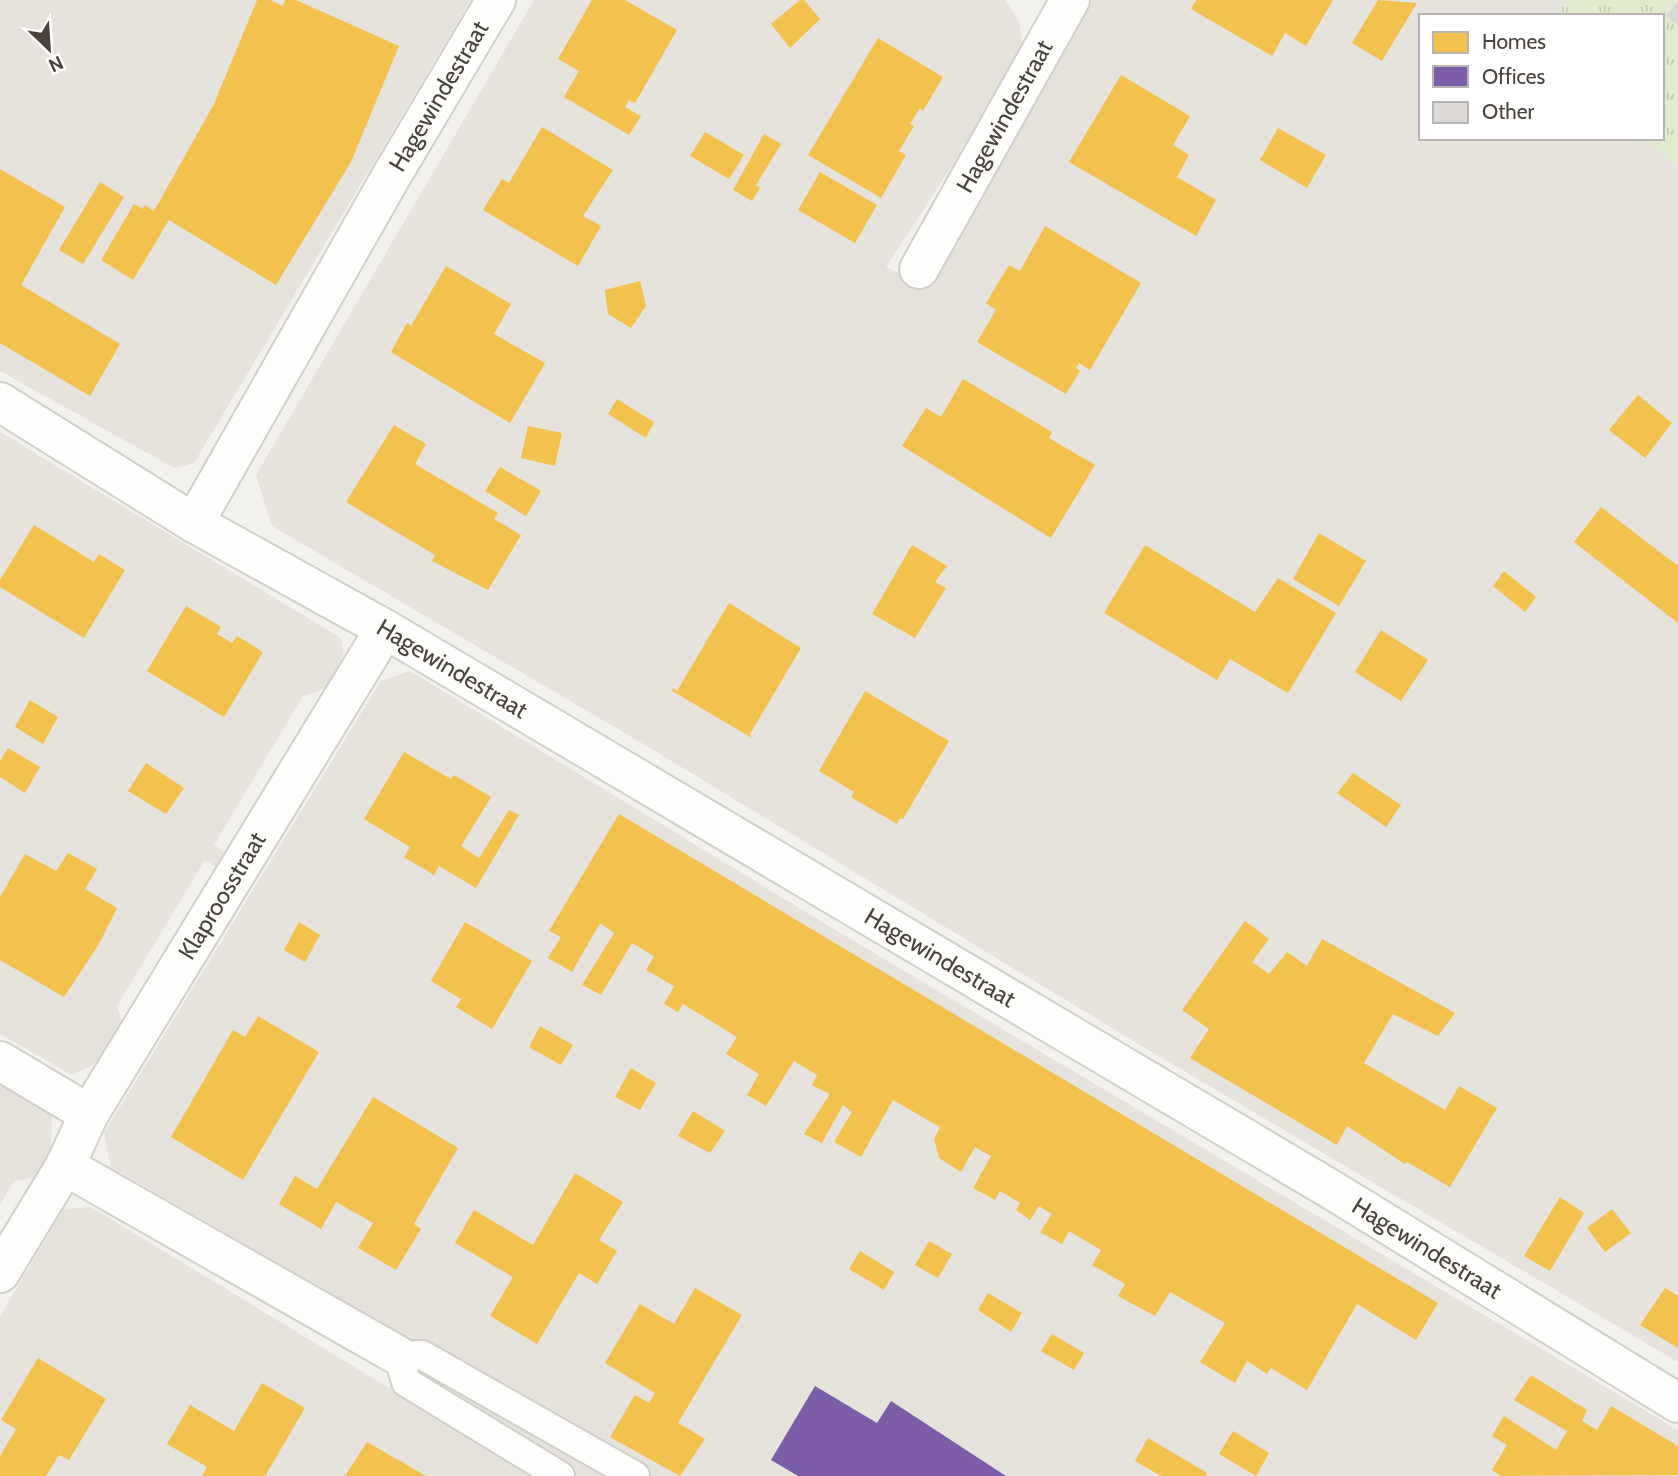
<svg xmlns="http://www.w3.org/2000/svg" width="1678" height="1476" font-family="Cabin,sans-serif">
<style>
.residential{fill:#e6e2dc}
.grass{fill:url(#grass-tufts)}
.homes{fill:#f2c14e}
.offices{fill:#7b5ea7}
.building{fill:#dbd8d5}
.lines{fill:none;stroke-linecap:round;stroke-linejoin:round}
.service-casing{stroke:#d1cfcc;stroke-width:32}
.minor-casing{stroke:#d1cfcc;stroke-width:42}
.service{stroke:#fdfdfc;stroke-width:28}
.minor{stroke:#fdfdfc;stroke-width:38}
.labels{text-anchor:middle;stroke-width:7;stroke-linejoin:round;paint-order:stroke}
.street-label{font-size:24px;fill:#49423a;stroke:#fff}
</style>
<defs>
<pattern id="grass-tufts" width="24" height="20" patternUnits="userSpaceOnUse" patternTransform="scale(1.75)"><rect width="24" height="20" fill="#e2ead0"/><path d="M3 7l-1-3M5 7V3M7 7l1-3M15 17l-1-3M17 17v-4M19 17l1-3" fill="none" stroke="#c3cab3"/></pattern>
</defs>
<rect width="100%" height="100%" fill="#f3f1ee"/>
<g class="residential">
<path d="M0 0H471L194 463 174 468 0 371Z"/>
<path d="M534 0H1005L1019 21 1024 56 886 267 923 285 1092 0H1567L1557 16H1421V138H1640L1678 165V1362L1150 1051 635 739 272 526 256 475Z"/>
<path d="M0 432 341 638 344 654 325 689 303 696 214 845 226 853 218 868 205 860 117 1006 124 1028 105 1058 72 1075 0 1034Z"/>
<path d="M410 671 832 928 1678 1430V1476H0V1316L64 1209 91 1207 389 1388 417 1343 111 1167 104 1133 381 681Z"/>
<path d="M0 1078 52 1108 51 1150 33 1178 14 1181 0 1205Z"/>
</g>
<path class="grass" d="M1567 0H1678V165L1640 138H1662V16H1557Z"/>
<g class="homes">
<path d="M257 0H270L283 6 285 0H296L399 46 351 162 276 285 169 220 133 280 101 260 134 204 143 209 145 205 154 211 214 104Z"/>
<path d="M592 0H625L677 30 635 103 629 100 625 107 641 116 629 135 564 97 579 71 558 59Z"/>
<path d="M800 0H804L820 19 790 48 771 24Z"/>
<path d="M1196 0H1333L1306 46 1285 33 1272 56 1191 9Z"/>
<path d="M1378 0 1417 3 1382 61 1352 43Z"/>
<path d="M878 38 943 77 923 111 920 108 910 124 914 126 899 151 906 155 881 198 808 155Z"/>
<path d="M1121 75 1190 116 1173 145 1189 155 1177 177 1216 200 1196 236 1069 162Z"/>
<path d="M542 127 613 170 583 216 601 226 578 266 483 210 502 179 509 183Z"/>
<path d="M1278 128 1326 155 1307 188 1260 160Z"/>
<path d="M705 132 744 155 729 179 690 156Z"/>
<path d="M764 134 781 144 756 185 760 188 752 201 733 190Z"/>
<path d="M0 169 65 207 21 285 120 344 90 396 0 343Z"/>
<path d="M820 172 877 205 855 243 798 210Z"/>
<path d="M100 182 124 197 83 264 59 250Z"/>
<path d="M1045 226 1141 283 1090 370 1079 363 1076 368 1080 371 1066 394 977 342 996 310 986 303 1009 265 1020 271Z"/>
<path d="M446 266 511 304 494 334 545 363 510 423 391 352 407 323 411 326Z"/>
<path d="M640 281 646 306 631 328 608 314 605 290Z"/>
<path d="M963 379 1052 432 1049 438 1095 465 1051 538 902 446 926 408 941 417Z"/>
<path d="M1638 395 1672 423 1645 458 1609 430Z"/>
<path d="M617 399 654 422 646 438 608 414Z"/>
<path d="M394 425 426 444 415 464 498 513 494 519 521 535 488 590 432 561 435 555 346 502Z"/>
<path d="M528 426 562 433 555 466 521 458Z"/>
<path d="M500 467 541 491 526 516 485 491Z"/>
<path d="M1601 507 1678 566V623L1574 542Z"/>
<path d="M34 525 94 562 99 554 125 570 84 638 0 587V580Z"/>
<path d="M1319 533 1366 561 1339 606 1293 579Z"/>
<path d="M912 545 947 566 935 582 946 588 915 638 872 614Z"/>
<path d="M1145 545 1255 612 1278 578 1336 613 1288 693 1230 659 1217 680 1104 613Z"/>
<path d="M1504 571 1536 597 1525 612 1493 586Z"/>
<path d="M729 603 801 648 750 734 752 738 672 691 673 688 677 691Z"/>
<path d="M186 606 221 627 217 634 232 643 237 636 263 652 224 717 147 671Z"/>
<path d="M1381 630 1428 660 1401 701 1355 672Z"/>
<path d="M865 691 949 741 903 819 900 818 897 824 851 797 854 792 819 771Z"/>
<path d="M30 700 58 717 43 744 15 727Z"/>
<path d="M8 748 40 767 25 793 0 777V761Z"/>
<path d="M404 752 451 779 454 775 491 797 461 846 479 858 509 810 519 815 476 888 439 866 434 875 404 857 410 847 364 819Z"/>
<path d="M146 763 184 788 166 814 128 791Z"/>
<path d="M1353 773 1401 805 1386 827 1337 793Z"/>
<path d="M619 814 1438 1303 1416 1340 1357 1304 1307 1390 1271 1368 1267 1374 1247 1361 1235 1383 1200 1362 1225 1323 1170 1292 1155 1316 1118 1296 1125 1284 1092 1265 1101 1250 1069 1231 1062 1244 1040 1232 1052 1214 1039 1206 1030 1220 1016 1210 1020 1203 1000 1191 995 1200 973 1188 991 1156 975 1147 961 1172 939 1158 934 1139 940 1127 893 1100 861 1157 834 1142 852 1112 843 1105 822 1143 804 1134 830 1094 812 1085 817 1075 794 1061 766 1106 747 1095 759 1074 726 1054 737 1037 683 1004 678 1012 664 1004 674 986 646 970 654 956 632 943 601 995 582 985 614 933 600 923 572 972 548 958 561 937 549 931Z"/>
<path d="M68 853 97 869 85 889 117 908 99 944 64 997 0 960V897L25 854 56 871Z"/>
<path d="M1245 921 1269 939 1252 962 1269 974 1287 952 1307 966 1322 939 1455 1013 1438 1036 1393 1014 1364 1063 1445 1110 1459 1086 1497 1108 1450 1187 1407 1162 1405 1164 1347 1126 1337 1145 1190 1058 1209 1029 1182 1010Z"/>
<path d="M299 922 320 935 305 962 284 950Z"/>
<path d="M465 922 532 961 492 1029 456 1007 461 999 431 981Z"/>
<path d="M258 1016 319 1052 243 1180 171 1137 233 1030 245 1037Z"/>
<path d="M540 1026 573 1045 561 1065 529 1047Z"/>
<path d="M631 1068 656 1083 640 1110 615 1097Z"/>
<path d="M373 1097 458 1148 414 1224 421 1229 396 1270 358 1248 373 1223 336 1202 321 1229 279 1204 295 1176 317 1189Z"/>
<path d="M693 1111 725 1131 710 1153 678 1136Z"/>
<path d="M575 1173 623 1202 599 1240 617 1251 597 1284 579 1273 537 1344 490 1316 513 1277 455 1243 474 1210 533 1245Z"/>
<path d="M1560 1197 1584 1213 1550 1271 1524 1256Z"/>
<path d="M1612 1209 1631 1233 1605 1252 1587 1228Z"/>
<path d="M929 1241 952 1254 938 1278 915 1265Z"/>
<path d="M860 1251 894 1272 884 1290 849 1269Z"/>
<path d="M695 1288 742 1315 678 1423 705 1439 680 1476 610 1437 635 1395 649 1403 655 1393 605 1363 640 1304 674 1324Z"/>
<path d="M1665 1288 1678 1296V1348L1640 1325Z"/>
<path d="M988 1293 1022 1313 1011 1332 978 1310Z"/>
<path d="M1052 1334 1084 1353 1074 1370 1041 1351Z"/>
<path d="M38 1358 106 1399 69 1460 59 1455 46 1476H0V1456L16 1429 1 1420Z"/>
<path d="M1531 1375 1587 1410 1582 1421 1597 1430 1611 1406 1678 1446V1475L1501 1476 1492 1470 1507 1445 1492 1436 1504 1416 1556 1450 1567 1431 1514 1400Z"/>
<path d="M262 1383 305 1408 265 1476H202L207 1467 167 1444 190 1405 234 1431Z"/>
<path d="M1233 1431 1269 1453 1256 1476 1219 1454Z"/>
<path d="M1148 1438 1207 1473 1206 1476H1161L1135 1461Z"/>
<path d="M367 1442 426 1476H345Z"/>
</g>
<path class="offices" d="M815 1386 877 1423 891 1401 1006 1476H798L771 1460Z"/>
<path class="building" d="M1678 1V25L1666 16Z"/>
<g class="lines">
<g class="service-casing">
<path id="service" d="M560 1476 406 1382 399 1356 422 1355 635 1476"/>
</g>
<g class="minor-casing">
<g id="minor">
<path id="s1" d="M919 269 1070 0"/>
<path id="s2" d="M0 402 194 523 385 629 1332 1190 1678 1403"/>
<path id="s3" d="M194 523 392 175 496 0"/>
<path d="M0 1061 89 1114"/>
<path d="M65 1166 399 1356"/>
<path id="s4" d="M0 1273 65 1166 89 1114 385 629"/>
</g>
</g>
<use href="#service" class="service"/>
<use href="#minor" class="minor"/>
</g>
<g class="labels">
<g class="street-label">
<text dy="8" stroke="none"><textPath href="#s3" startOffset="492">Hagewindestraat</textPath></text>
<text dy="8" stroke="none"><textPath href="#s1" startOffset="175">Hagewindestraat</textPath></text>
<text dy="8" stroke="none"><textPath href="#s2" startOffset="525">Hagewindestraat</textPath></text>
<text dy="8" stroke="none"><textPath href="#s4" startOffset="438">Klaproosstraat</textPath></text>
<text dy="8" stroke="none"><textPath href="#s2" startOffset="1092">Hagewindestraat</textPath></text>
<text dy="8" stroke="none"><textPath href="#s2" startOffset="1659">Hagewindestraat</textPath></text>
</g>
</g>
<rect x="1419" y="14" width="245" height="126" fill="#ffffff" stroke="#b6b3b0" stroke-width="2"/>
<rect x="1433" y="32" width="35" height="21" fill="#f2c14e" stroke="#b6b3b0" stroke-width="2"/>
<text x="1482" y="49" font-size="21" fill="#49423a">Homes</text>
<rect x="1433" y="66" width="35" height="21" fill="#7b5ea7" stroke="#b6b3b0" stroke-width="2"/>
<text x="1482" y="84" font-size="21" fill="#49423a">Offices</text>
<rect x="1433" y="102" width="35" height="21" fill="#dbd8d5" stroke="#b6b3b0" stroke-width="2"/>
<text x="1482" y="119" font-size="21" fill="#49423a">Other</text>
<g transform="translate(49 49) rotate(155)" stroke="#ffffff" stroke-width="5" paint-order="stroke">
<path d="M0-5L12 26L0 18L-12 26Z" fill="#49423a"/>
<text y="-10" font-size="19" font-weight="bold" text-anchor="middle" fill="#49423a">N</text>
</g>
</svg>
